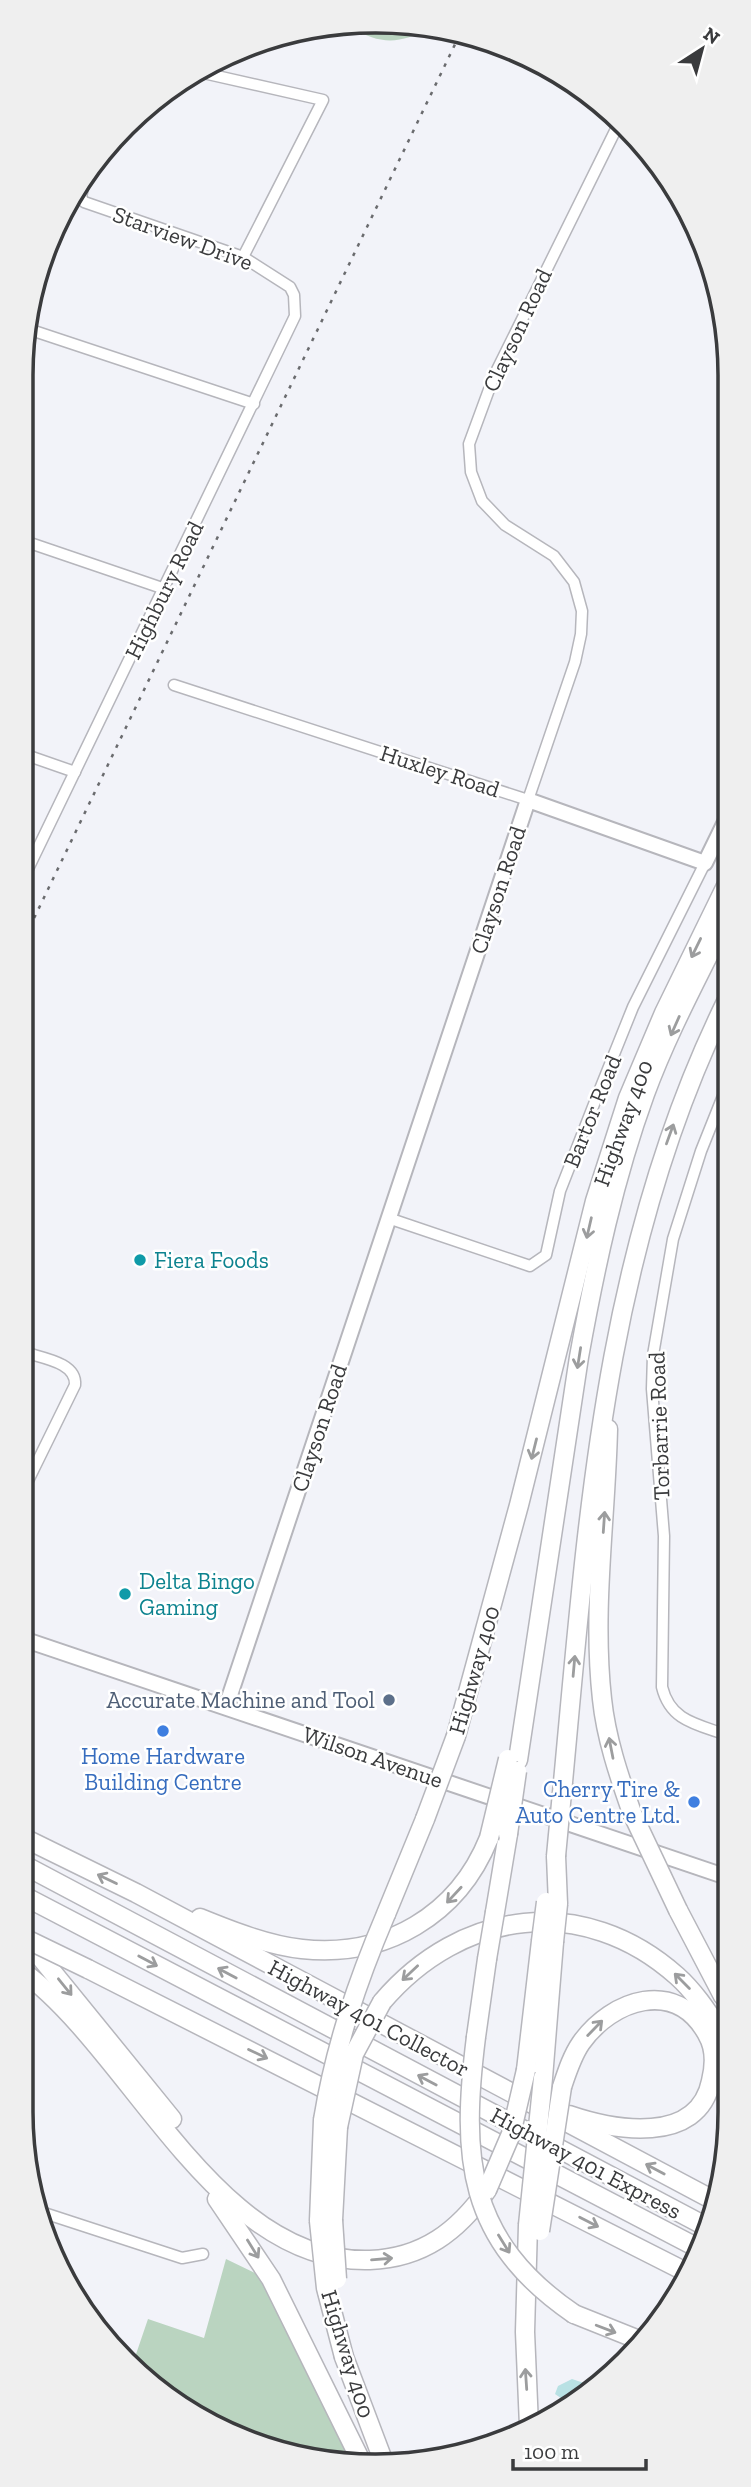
<svg xmlns="http://www.w3.org/2000/svg" width="751" height="2487" font-family="'Zilla Slab',serif">
<style>
.green{fill:#bad4c0}
.water{fill:#b9e1e4}
.lines{fill:none;stroke-linecap:round;stroke-linejoin:round}
.street-casing{stroke:#b6b6bc;stroke-width:13}
.secondary-casing{stroke:#b6b6bc;stroke-width:18}
.highway-casing{stroke:#b6b6bc;stroke-width:21}
.street{stroke:#fff;stroke-width:10}
.secondary{stroke:#fff;stroke-width:14}
.highway{stroke:#fff;stroke-width:18}
.rail{stroke:#6a6b6e;stroke-width:2.5;stroke-dasharray:3.5 7;stroke-linecap:butt}
.highway-bridge-casing{stroke:#b6b6bc;stroke-width:21;stroke-linecap:butt}
.highway-bridge{stroke:#fff;stroke-width:18}
.oneway{stroke:#9c9d9e}
.culture-dot{fill:#0f9aa8;stroke:#fff;stroke-width:2.5}
.service-dot{fill:#5c6f8a;stroke:#fff;stroke-width:2.5}
.shop-dot{fill:#3f7fe0;stroke:#fff;stroke-width:2.5}
.labels{text-anchor:middle;stroke-width:5;stroke-linejoin:round;paint-order:stroke}
.street-label{font-size:23px;fill:#3a3b3d;stroke:#fff}
.culture-label{font-size:23px;fill:#0d838f;stroke:#fff;text-anchor:start}
.service-label{font-size:23px;fill:#4e5e75;stroke:#fff;text-anchor:end}
.shop-label{font-size:23px;fill:#366cbe;stroke:#fff}
.rim{fill:none;stroke:#3a3b3d;stroke-width:3.5}
</style>
<rect width="100%" height="100%" fill="#f2f3f9"/>
<g class="green">
<path d="M353 28 388 32 429 28C402 44 379 45 353 28Z"/>
<path d="M226 2259 259 2275 353 2462 330 2463 218 2429 133 2363 148 2319 204 2338Z"/>
</g>
<path class="water" d="M572 2379 593 2386 582 2397 568 2403 555 2394 558 2386Z"/>
<g class="lines">
<g class="street-casing">
<g id="street">
<path d="M199 72 323 100 243 257"/>
<path d="M28 329 254 404"/>
<path d="M27 542 165 589"/>
<path d="M174 685 528 800 575 662 581 634 582 611 574 582 554 556 505 525 482 501 471 472 469 444 494 376 619 123"/>
<path d="M26 755 75 772"/>
<path d="M26 873 295 316 294 295 290 287 243 257 84 202 81 197 86 173"/>
<path d="M388 1218 530 1266 546 1255 560 1191 596 1099 633 1007 705 863"/>
<path d="M23 1491 75 1385C77 1362 41 1358 24 1352"/>
<path d="M724 1734C695 1724 670 1720 662 1687L664 1536 652 1389 653 1355 673 1239 701 1151 725 1091"/>
<path d="M41 2212 182 2258 203 2254"/>
</g>
</g>
<g class="secondary-casing">
<g id="secondary">
<path d="M23 1639 724 1876"/>
<path d="M226 1707 528 800 705 863 726 820"/>
</g>
</g>
<g class="highway-casing">
<g id="highway">
<path d="M608 1429C606 1518 592 1609 602 1699 606 1738 619 1776 632 1813"/>
<path d="M456 1736 519 1505 595 1201 628 1098 664 1013 726 886"/>
<path d="M518 1760 579 1357C595 1268 614 1179 645 1094 667 1034 698 977 726 920"/>
<path d="M563 1782C588 1515 605 1248 726 1002"/>
<path d="M22 1837 136 1893 715 2201"/>
<path d="M556 1856 558 1904"/>
<path d="M22 1864 705 2226"/>
<path d="M22 1895 696 2247"/>
<path d="M678 1910 723 1996"/>
<path d="M495 1912 508 1834"/>
<path d="M386 1914 425 1819"/>
<path d="M200 1918C232 1931 267 1945 302 1949 386 1958 458 1915 489 1838"/>
<path d="M24 1937 172 2119"/>
<path d="M88 1969 686 2272"/>
<path d="M22 1971C132 2051 216 2265 370 2260 423 2258 458 2231 487 2190"/>
<path d="M382 2002C461 1909 584 1893 677 1976 696 1993 709 2014 723 2035"/>
<path d="M476 2037 487 1959"/>
<path d="M526 2070 541 1941"/>
<path d="M543 2078 554 1942"/>
<path d="M562 2087C567 2072 572 2056 581 2043 612 1999 676 1978 707 2034 716 2049 715 2065 711 2081 698 2146 613 2130 569 2115"/>
<path d="M217 2199 271 2279 361 2461"/>
<path d="M333 2220 338 2127"/>
<path d="M319 2221 323 2120"/>
<path d="M528 2225 525 2332 529 2426"/>
<path d="M574 2314 639 2340"/>
<path d="M344 2357 383 2460"/>
</g>
</g>
<use href="#street" class="street"/>
<use href="#secondary" class="secondary"/>
<use href="#highway" class="highway"/>
<path class="rail" d="M25 937 460 34"/>
<g class="highway-bridge-casing">
<g id="highway-bridge">
<path d="M632 1813 678 1910"/>
<path d="M425 1819 456 1736"/>
<path d="M508 1834 517 1771"/>
<path d="M489 1838 508 1759"/>
<path d="M556 1856 563 1782"/>
<path d="M22 1937 88 1969"/>
<path d="M541 1941 546 1902"/>
<path d="M554 1942 558 1904"/>
<path d="M487 1959 495 1912"/>
<path d="M476 2037C461 2157 466 2240 574 2314"/>
<path d="M323 2120C335 2047 357 1982 386 1914"/>
<path d="M338 2127 354 2054 382 2002"/>
<path d="M487 2190 511 2134 526 2070"/>
<path d="M333 2220 337 2279"/>
<path d="M319 2221 326 2288 344 2357"/>
<path d="M528 2225 543 2078"/>
<path d="M540 2231 562 2087"/>
</g>
</g>
<use href="#highway-bridge" class="highway-bridge"/>
</g>
<defs><path id="oneway-shaft" d="M-6 0H5M1.5-3L5.5 0L1.5 3" fill="none" stroke-width="1.6" stroke-linecap="round" stroke-linejoin="round" transform="scale(1.75)"/></defs>
<g class="oneway">
<use href="#oneway-shaft" transform="translate(696 948) rotate(116)"/>
<use href="#oneway-shaft" transform="translate(675 1026) rotate(114)"/>
<use href="#oneway-shaft" transform="translate(670 1134) rotate(-70)"/>
<use href="#oneway-shaft" transform="translate(589 1228) rotate(103)"/>
<use href="#oneway-shaft" transform="translate(579 1358) rotate(99)"/>
<use href="#oneway-shaft" transform="translate(534 1449) rotate(104)"/>
<use href="#oneway-shaft" transform="translate(604 1522) rotate(-86)"/>
<use href="#oneway-shaft" transform="translate(574 1666) rotate(-85)"/>
<use href="#oneway-shaft" transform="translate(611 1748) rotate(-101)"/>
<use href="#oneway-shaft" transform="translate(107 1879) rotate(-154)"/>
<use href="#oneway-shaft" transform="translate(454 1895) rotate(133)"/>
<use href="#oneway-shaft" transform="translate(148 1961) rotate(28)"/>
<use href="#oneway-shaft" transform="translate(227 1973) rotate(-152)"/>
<use href="#oneway-shaft" transform="translate(410 1973) rotate(137)"/>
<use href="#oneway-shaft" transform="translate(682 1981) rotate(-135)"/>
<use href="#oneway-shaft" transform="translate(65 1987) rotate(51)"/>
<use href="#oneway-shaft" transform="translate(595 2028) rotate(-46)"/>
<use href="#oneway-shaft" transform="translate(258 2054) rotate(26)"/>
<use href="#oneway-shaft" transform="translate(427 2080) rotate(-152)"/>
<use href="#oneway-shaft" transform="translate(655 2169) rotate(-152)"/>
<use href="#oneway-shaft" transform="translate(589 2222) rotate(27)"/>
<use href="#oneway-shaft" transform="translate(504 2244) rotate(58)"/>
<use href="#oneway-shaft" transform="translate(253 2249) rotate(58)"/>
<use href="#oneway-shaft" transform="translate(382 2259) rotate(-5)"/>
<use href="#oneway-shaft" transform="translate(606 2329) rotate(21)"/>
<use href="#oneway-shaft" transform="translate(526 2379) rotate(-94)"/>
</g>
<g class="culture-dot">
<circle cx="140" cy="1260" r="7"/>
<circle cx="125" cy="1594" r="7"/>
</g>
<circle class="service-dot" cx="389" cy="1700" r="7"/>
<g class="shop-dot">
<circle cx="163" cy="1731" r="7"/>
<circle cx="694" cy="1802" r="7"/>
</g>
<g class="labels">
<g class="street-label">
<text transform="translate(183 238) rotate(20)" y="8">Starview Drive</text>
<text transform="translate(517 330) rotate(-65)" y="8">Clayson Road</text>
<text transform="translate(164 590) rotate(-64)" y="8">Highbury Road</text>
<text transform="translate(440 771) rotate(18)" y="8">Huxley Road</text>
<text transform="translate(498 890) rotate(-72)" y="8">Clayson Road</text>
<text transform="translate(592 1111) rotate(-68)" y="8">Bartor Road</text>
<text transform="translate(623 1123) rotate(-70)" y="8">Highway 400</text>
<text transform="translate(659 1426) rotate(-92)" y="8">Torbarrie Road</text>
<text transform="translate(319 1428) rotate(-72)" y="8">Clayson Road</text>
<text transform="translate(474 1670) rotate(-74)" y="8">Highway 400</text>
<text transform="translate(373 1757) rotate(19)" y="8">Wilson Avenue</text>
<text transform="translate(369 2018) rotate(28)" y="8">Highway 401 Collector</text>
<text transform="translate(586 2163) rotate(28)" y="8">Highway 401 Express</text>
<text transform="translate(348 2354) rotate(73)" y="8">Highway 400</text>
</g>
<g class="culture-label">
<text x="154" y="1268">Fiera Foods</text>
<text x="139" y="1589">Delta Bingo<tspan x="139" dy="26">Gaming</tspan></text>
</g>
<g class="service-label">
<text x="375" y="1708">Accurate Machine and Tool</text>
</g>
<g class="shop-label">
<text x="163" y="1764">Home Hardware<tspan x="163" dy="26">Building Centre</tspan></text>
<text x="680" y="1797" text-anchor="end">Cherry Tire &amp;<tspan x="680" dy="26">Auto Centre Ltd.</tspan></text>
</g>
</g>
<path d="M0 0H751V2487H0ZM375 33H376A342 342 0 0 1 718 375V2112A342 342 0 0 1 376 2454H375A342 342 0 0 1 33 2112V375A342 342 0 0 1 375 33Z" fill="#efefef" fill-rule="evenodd"/>
<path class="rim" d="M375 33H376A342 342 0 0 1 718 375V2112A342 342 0 0 1 376 2454H375A342 342 0 0 1 33 2112V375A342 342 0 0 1 375 33Z"/>
<g transform="translate(702 49) rotate(36)" stroke="#ffffff" stroke-width="5" paint-order="stroke">
<path d="M0-5L12 26L0 18L-12 26Z" fill="#3a3b3d"/>
<text y="-10" font-size="19" font-weight="bold" text-anchor="middle" fill="#3a3b3d">N</text>
</g>
<path d="M513 2459v10h133v-10" fill="none" stroke="#3a3b3d" stroke-width="3.5"/>
<text x="524" y="2459" font-size="21" fill="#3a3b3d" stroke="#ffffff" stroke-width="5" paint-order="stroke">100 m</text>
</svg>
